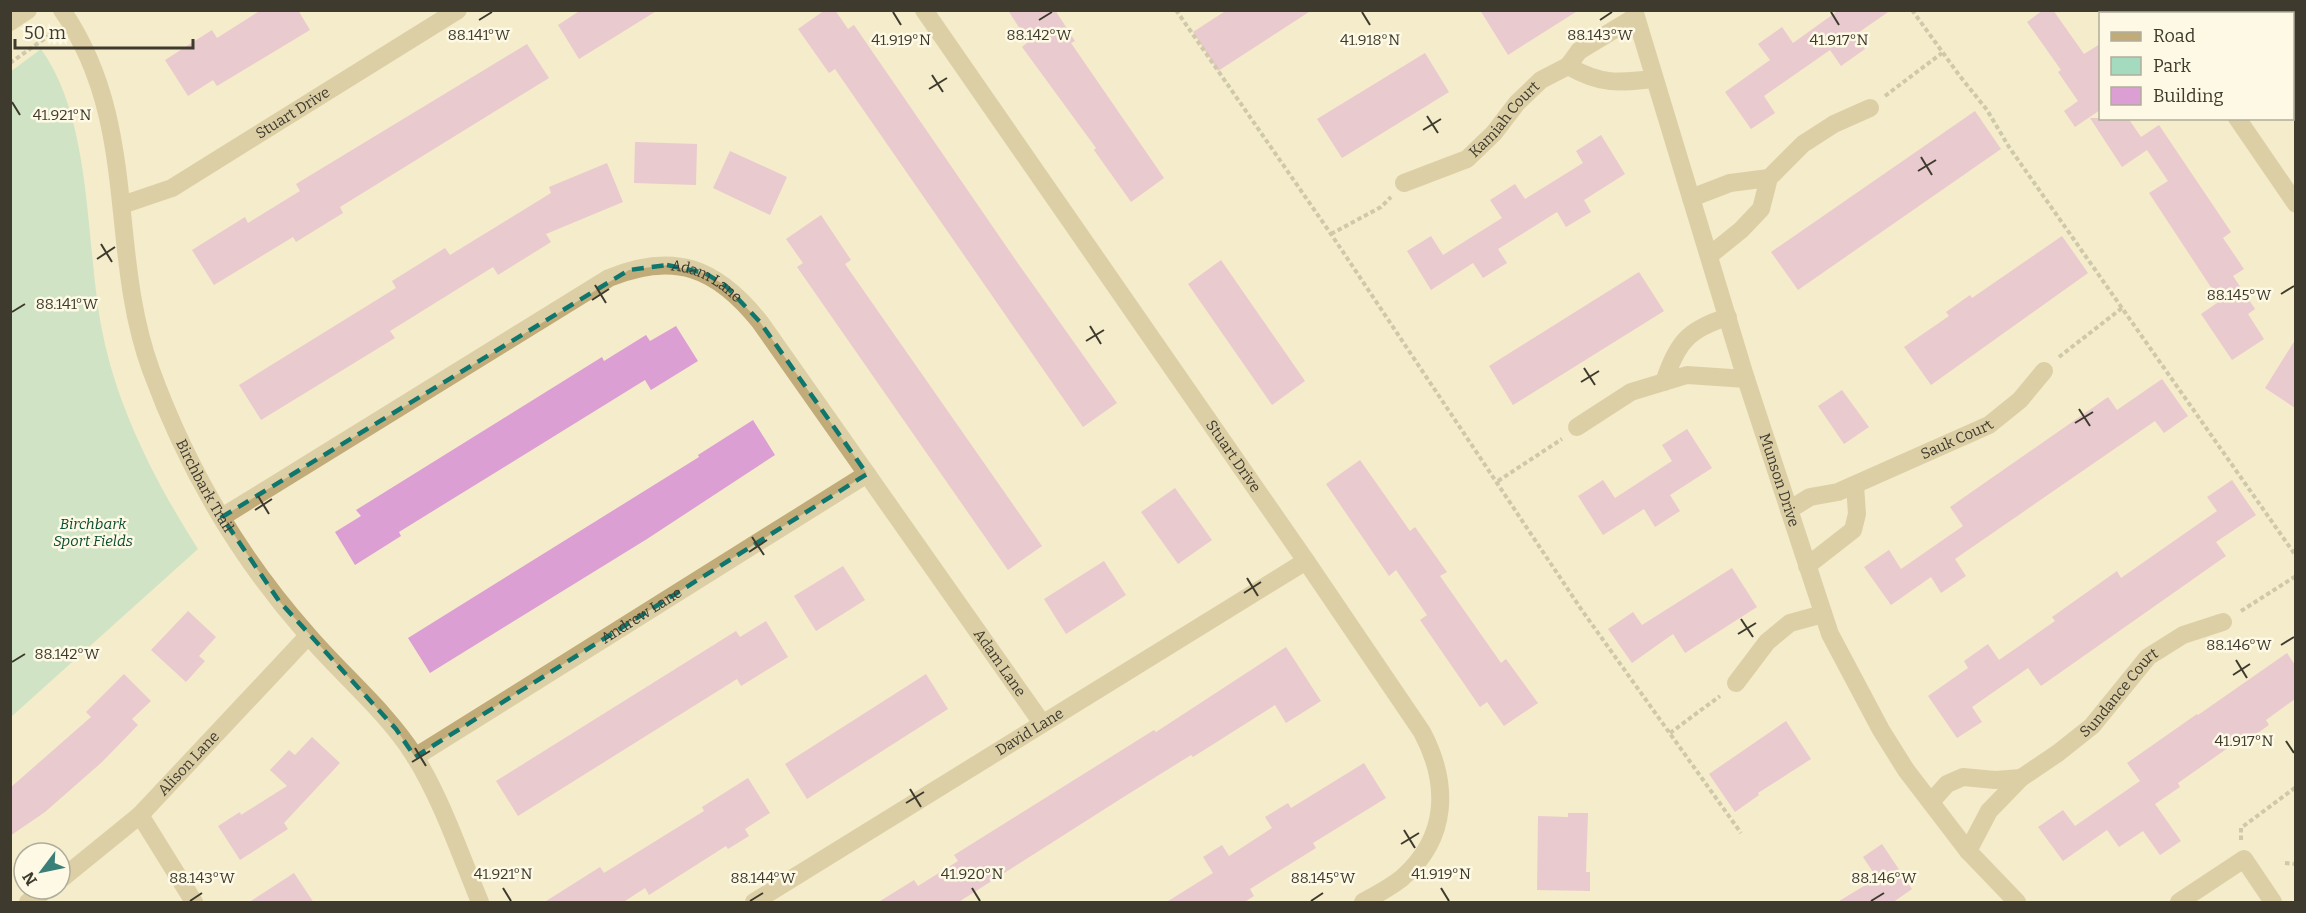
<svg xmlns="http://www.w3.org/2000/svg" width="2306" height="913" font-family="Bitter,serif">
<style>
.green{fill:#a4dabe}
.building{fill:#dc9fd4}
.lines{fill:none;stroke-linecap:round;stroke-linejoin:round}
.path{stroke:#a29c83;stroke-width:4;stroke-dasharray:4.5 3;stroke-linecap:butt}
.minor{stroke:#c1ac79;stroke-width:18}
.marked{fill:none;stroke:#0f766e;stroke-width:4.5;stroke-dasharray:12 8;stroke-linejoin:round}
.ticks{fill:none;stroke:#3e3b2e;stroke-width:2}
.labels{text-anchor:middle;stroke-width:5;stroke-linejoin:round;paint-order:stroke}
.street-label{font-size:15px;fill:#3e3b2e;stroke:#fdf9e5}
.park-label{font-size:15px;font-style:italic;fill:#094d33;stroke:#fdf9e5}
.ticks-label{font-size:15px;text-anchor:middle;fill:#3e3b2e;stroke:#fdf9e5;stroke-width:5;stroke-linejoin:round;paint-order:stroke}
</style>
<rect width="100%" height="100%" fill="#f4ecca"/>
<path class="green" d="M41 49C93 121 85 243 102 330 117 408 156 483 198 549L11 717 10 72Z"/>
<g class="building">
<path d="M261 10H298L310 30 217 86 213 80 188 96 165 60 212 30 217 38Z"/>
<path d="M581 10H658L579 59 558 25Z"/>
<path d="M825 10H835L848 29 854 25 1017 262 1117 403 1083 427 835 69 829 73 798 29Z"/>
<path d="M1008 10H1055L1075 41 1071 43 1164 178 1131 202 1094 150 1096 148 1022 47 1028 42Z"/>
<path d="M1227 10H1312L1218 71 1193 32Z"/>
<path d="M1480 10H1579L1508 55Z"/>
<path d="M1839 10H1891L1855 35 1865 49 1841 66 1830 50 1764 96 1775 113 1751 129 1725 92 1770 60 1758 44 1782 27 1793 43Z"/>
<path d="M2043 10H2053L2084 54 2100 44V110L2075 127 2064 111 2078 101 2058 72 2061 70 2027 22Z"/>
<path d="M527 44 549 78 340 207 343 213 296 242 293 237 214 285 192 250 245 217 248 223 300 191 296 184Z"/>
<path d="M1425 53 1449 92 1342 158 1317 119Z"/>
<path d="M1975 111 2001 149 1798 290 1771 252Z"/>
<path d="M2090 118H2128L2141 137 2159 125 2231 232 2223 238 2244 269 2233 276 2255 309 2248 314 2264 339 2232 360 2201 314 2220 301 2149 193 2168 181 2147 150 2122 167Z"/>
<path d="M1601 135 1625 174 1584 200 1591 212 1566 227 1557 212 1498 249 1507 263 1483 278 1473 263 1431 290 1407 251 1431 236 1443 255 1502 218 1490 200 1515 184 1525 199 1583 163 1576 151Z"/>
<path d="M635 142 697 144 696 185 634 183Z"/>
<path d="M730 151 787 177 770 215 713 188Z"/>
<path d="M607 163 623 202 546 234 551 242 498 275 493 267 390 331 395 338 261 420 239 385 396 288 392 281 445 248 450 255 551 193 549 187Z"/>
<path d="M821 215 851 260 845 264 1042 546 1008 570 797 267 803 263 786 239Z"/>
<path d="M2062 236 2088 273 1931 385 1904 347 1949 316 1946 312 1970 295 1972 298Z"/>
<path d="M1221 260 1305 381 1272 405 1188 284Z"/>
<path d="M1639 272 1664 311 1513 405 1489 366Z"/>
<path d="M676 326 698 361 651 390 645 380 399 532 401 536 355 565 335 532 361 516 356 510 602 357 604 361 646 335 650 341Z"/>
<path d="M2295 340V408L2265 388Z"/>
<path d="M2162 379 2188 416 2164 433 2155 421 1955 559 1966 576 1941 593 1931 577 1891 605 1864 567 1889 550 1901 569 1963 526 1950 507 2108 397 2117 410Z"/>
<path d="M1842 390 1869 427 1844 444 1818 406Z"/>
<path d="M753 420 775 455 647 539 430 673 408 638 699 457 698 455Z"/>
<path d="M1687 429 1712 468 1670 495 1680 511 1655 527 1644 509 1603 535 1578 496 1603 480 1615 498 1672 461 1662 445Z"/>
<path d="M1360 460 1410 531 1415 527 1447 572 1440 576 1501 663 1506 659 1538 703 1504 726 1487 702 1480 707 1420 620 1427 615 1396 570 1389 576 1326 484Z"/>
<path d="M2232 480 2256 515 2216 542 2226 556 2041 686 2028 668 1972 707 1982 722 1957 738 1928 696 1968 668 1964 661 1988 644 1999 660 2055 621 2052 617 2117 571 2121 578 2161 550 2217 511 2207 497Z"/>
<path d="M1175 488 1212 540 1178 564 1141 512Z"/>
<path d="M1104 561 1126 595 1066 634 1044 599Z"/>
<path d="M843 566 865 600 816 631 794 596Z"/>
<path d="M1732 568 1757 607 1685 653 1673 634 1632 663 1608 629 1633 612 1642 625Z"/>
<path d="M188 611 216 637 199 656 205 661 186 682 151 650Z"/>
<path d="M766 621 788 657 741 686 737 679 518 816 496 781 736 631 740 637Z"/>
<path d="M1286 647 1321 701 1286 723 1275 705 1193 757 1191 755 1122 798 957 903H877L914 880 918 886 958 861 954 855 1154 730 1156 732Z"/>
<path d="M2287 653 2295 665V699L2266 720 2269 725 2245 742 2242 738 2178 783 2180 787 2155 804 2181 841 2160 855 2143 831 2119 847 2107 830 2063 861 2038 827 2063 810 2075 826 2140 781 2127 763 2197 714 2198 715Z"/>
<path d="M124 674 151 701 132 719 138 725 102 762 45 812 10 836V788L91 717 86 712Z"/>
<path d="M926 674 948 709 807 799 785 764Z"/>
<path d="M1786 721 1811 759 1758 793 1759 795 1735 812 1709 774Z"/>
<path d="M312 737 340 763 284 823 288 829 240 860 218 826 240 812 241 815 287 786 270 770 289 750 295 755Z"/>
<path d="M1364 763 1386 798 1313 843 1316 848 1250 889 1254 896 1243 903H1165L1213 873 1203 857 1222 845 1229 856 1272 828 1265 817 1288 803 1291 808Z"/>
<path d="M748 778 770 813 745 829 749 836 728 849 726 846 649 895 645 888 622 903H543L600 867 604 873 704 811 702 807Z"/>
<path d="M1568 813H1588L1586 872H1590V891L1537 890 1538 816 1568 817Z"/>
<path d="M1882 844 1912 889 1892 903H1836L1877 878 1863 857Z"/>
<path d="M294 873 314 903H248Z"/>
</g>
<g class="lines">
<g class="path">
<path d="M1176 10 1331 234 1581 609 1741 833"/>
<path d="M1912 10 1959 75 1987 110 2009 147 2296 556"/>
<path d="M10 63 54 32"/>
<path d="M1885 96 1942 53"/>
<path d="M1331 234 1381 207 1391 197"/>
<path d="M2059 357 2122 308"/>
<path d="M1498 481 1562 439"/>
<path d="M2241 611 2296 576"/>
<path d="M1670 733 1720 696"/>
<path d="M2241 840V828L2296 787"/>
<path d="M2285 863 2296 864"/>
</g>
<g class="minor">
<path id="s1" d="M62 10C140 123 107 249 151 370 186 466 239 557 307 634 342 675 385 710 414 755 442 800 460 854 480 902"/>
<path id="s2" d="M924 10 1306 561 1422 732C1449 783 1449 837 1402 878 1391 887 1376 895 1363 902"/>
<path id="s3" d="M1634 10 1746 379 1830 634 1881 730 1906 770 1968 851 2017 902"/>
<path d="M2163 10 2165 14"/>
<path d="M10 22 28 10"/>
<path d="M1568 66 1579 51 1635 17"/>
<path d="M2237 118 2296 204"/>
<path id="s4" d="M1404 183 1467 159 1494 133 1517 103 1541 80 1568 66C1601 85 1619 83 1654 79"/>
<path d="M1691 198 1730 183 1769 178"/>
<path id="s5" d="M122 205 172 188 458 10"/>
<path d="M1710 255 1741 230 1761 209 1769 178 1803 144 1834 124 1870 108"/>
<path d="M1664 382C1677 343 1688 329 1728 317"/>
<path d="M1577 427 1631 392 1687 375 1746 379"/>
<path id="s6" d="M1789 510 1810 497 1838 492 1989 425 2020 400 2044 371"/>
<path id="s7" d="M222 517 609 278C675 251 717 268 760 322L1042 723"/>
<path d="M1807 566 1853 530 1857 514 1855 485"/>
<path d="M1736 683 1767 642 1790 623 1823 614"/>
<path id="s8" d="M415 757 867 474"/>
<path d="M1931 802 1947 784 1963 777 1995 780 2021 778"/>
<path d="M140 815 194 902"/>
<path id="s9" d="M1968 851 1989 811 2021 778 2058 753 2092 726 2148 657 2183 635 2223 622"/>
<path id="s10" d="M60 880 140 815 308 636"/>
<path d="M28 902 48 889"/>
<path id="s11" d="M754 902 1306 561"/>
<path d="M2179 902 2244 859 2273 902"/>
</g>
</g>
<path d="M0 0H2306V913H0ZM667 265 705 273 726 286 760 322 867 474 415 757 396 729 279 601 222 517 629 270Z" fill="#f4ecca" fill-opacity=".55" fill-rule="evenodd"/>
<path class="marked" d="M667 265 705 273 726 286 760 322 867 474 415 757 396 729 279 601 222 517 629 270Z"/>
<path class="ticks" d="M893 12 901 25M1362 12 1370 25M1831 12 1839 25M479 20 492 12M1039 20 1052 12M1600 20 1612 12M932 75 943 92M929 89 947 78M12 102 20 115M1427 116 1438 133M1423 130 1441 119M1921 157 1932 175M1918 171 1936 160M101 244 112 262M97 259 115 247M595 285 606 303M2281 294 2294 286M592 300 609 289M12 312 25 304M1090 326 1101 344M1086 341 1104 330M1584 368 1595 385M1581 382 1599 371M2079 409 2090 426M2075 423 2093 412M258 496 269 514M255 510 272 499M752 537 764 555M749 552 767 540M1247 578 1258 596M1244 593 1261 582M1741 619 1753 637M1738 634 1756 623M2281 645 2294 637M2236 660 2247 678M12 662 25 654M2233 675 2250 664M2286 741 2294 753M415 748 426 766M412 762 430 751M910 789 921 807M906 803 924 792M1404 830 1415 848M1401 844 1419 833M503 888 511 901M972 888 980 901M1441 888 1449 901M190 901 202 893M750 901 763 893M1311 901 1323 893M1871 901 1884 893"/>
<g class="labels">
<g class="street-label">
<text dy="5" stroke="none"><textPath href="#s5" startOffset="195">Stuart Drive</textPath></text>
<text dy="5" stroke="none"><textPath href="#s4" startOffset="122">Kamiah Court</textPath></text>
<text dy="5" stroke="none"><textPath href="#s7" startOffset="558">Adam Lane</textPath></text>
<text dy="5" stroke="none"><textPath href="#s6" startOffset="183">Sauk Court</textPath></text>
<text dy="5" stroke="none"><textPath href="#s2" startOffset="543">Stuart Drive</textPath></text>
<text dy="5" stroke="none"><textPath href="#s3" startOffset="492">Munson Drive</textPath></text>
<text dy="5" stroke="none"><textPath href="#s1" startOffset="502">Birchbark Trail</textPath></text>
<text dy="5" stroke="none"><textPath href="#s8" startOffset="267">Andrew Lane</textPath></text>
<text dy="5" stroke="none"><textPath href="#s7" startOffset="1044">Adam Lane</textPath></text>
<text dy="5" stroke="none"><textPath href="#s9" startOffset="222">Sundance Court</textPath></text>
<text dy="5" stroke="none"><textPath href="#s11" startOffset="324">David Lane</textPath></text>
<text dy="5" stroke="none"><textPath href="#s10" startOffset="174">Alison Lane</textPath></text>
</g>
<g class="park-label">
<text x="93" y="529">Birchbark<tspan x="93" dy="17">Sport Fields</tspan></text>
</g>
</g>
<g class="ticks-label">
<text x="479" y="40">88.141°W</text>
<text x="1039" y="40">88.142°W</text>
<text x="1600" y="40">88.143°W</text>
<text x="901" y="45">41.919°N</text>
<text x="1370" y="45">41.918°N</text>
<text x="1839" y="45">41.917°N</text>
<text x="62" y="120">41.921°N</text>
<text x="2239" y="300">88.145°W</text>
<text x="67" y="309">88.141°W</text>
<text x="2239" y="650">88.146°W</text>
<text x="67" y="659">88.142°W</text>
<text x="2244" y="746">41.917°N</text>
<text x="503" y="879">41.921°N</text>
<text x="972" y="879">41.920°N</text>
<text x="1441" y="879">41.919°N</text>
<text x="202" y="883">88.143°W</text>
<text x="763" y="883">88.144°W</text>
<text x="1323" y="883">88.145°W</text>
<text x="1884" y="883">88.146°W</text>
</g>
<rect width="2306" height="913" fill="none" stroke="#3e3b2e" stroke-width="24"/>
<rect x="2099" y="12" width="195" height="108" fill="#fdf9e5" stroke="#b1ad9c" stroke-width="1.5"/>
<rect x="2111" y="32" width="30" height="9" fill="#c1ac79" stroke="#b1ad9c" stroke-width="1.5"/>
<text x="2153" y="42" font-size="18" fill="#3e3b2e">Road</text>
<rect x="2111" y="57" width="30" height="18" fill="#a4dabe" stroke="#b1ad9c" stroke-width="1.5"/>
<text x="2153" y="72" font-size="18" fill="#3e3b2e">Park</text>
<rect x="2111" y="87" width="30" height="18" fill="#dc9fd4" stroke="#b1ad9c" stroke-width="1.5"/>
<text x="2153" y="102" font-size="18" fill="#3e3b2e">Building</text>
<g transform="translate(42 871) rotate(238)"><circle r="28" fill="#fdf9e5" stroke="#b1ad9c" stroke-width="1.5"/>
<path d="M0-4.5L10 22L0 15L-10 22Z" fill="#3a8079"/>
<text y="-9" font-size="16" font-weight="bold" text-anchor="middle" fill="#3e3b2e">N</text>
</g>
<path d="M15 39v9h178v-9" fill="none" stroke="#3e3b2e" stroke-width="3"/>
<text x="24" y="39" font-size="18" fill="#3e3b2e" stroke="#fdf9e5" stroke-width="4.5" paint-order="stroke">50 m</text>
</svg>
